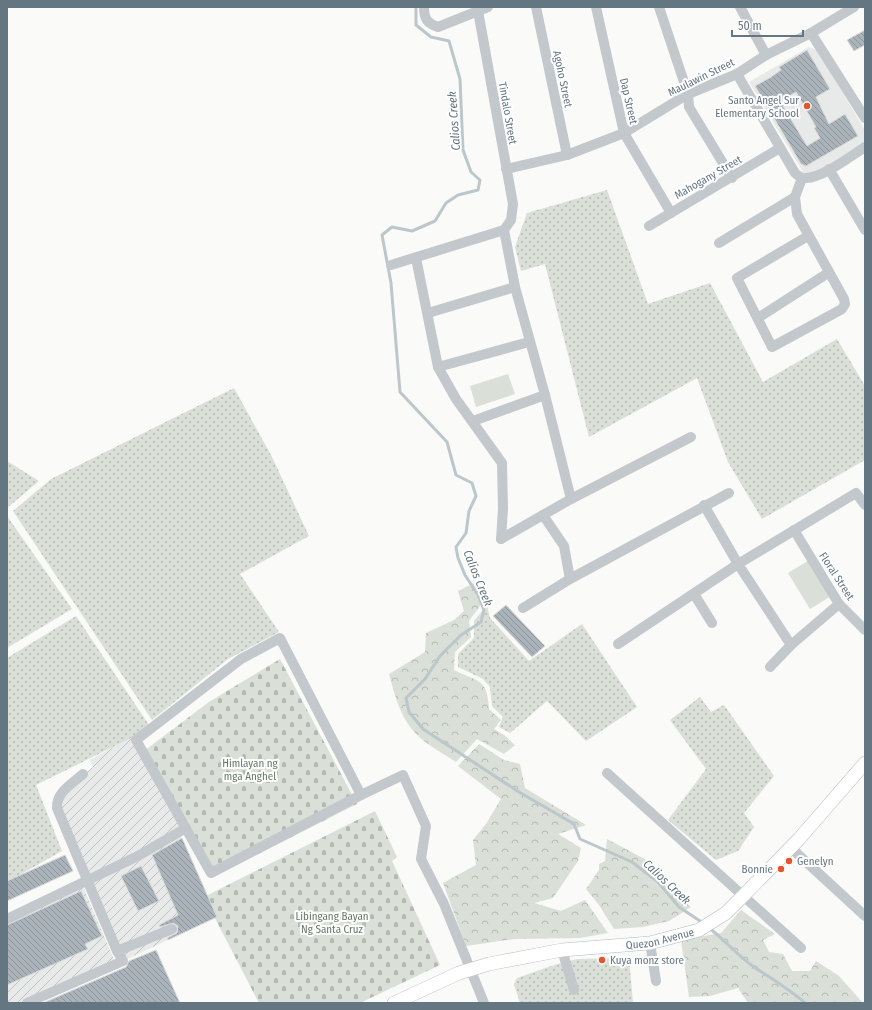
<svg xmlns="http://www.w3.org/2000/svg" width="872" height="1010" font-family="'Fira Sans Condensed',sans-serif">
<style>
.built{fill:#e8e9e9}
.industrial{fill:url(#industrial-furrows)}
.grass{fill:url(#grass-dots)}
.forest{fill:url(#forest-crowns)}
.cemetery{fill:url(#cemetery-stones)}
.pitch{fill:#dadfd7}
.lines{fill:none;stroke-linecap:round;stroke-linejoin:round}
.stream{stroke:#bbc7cb;stroke-width:3}
.building{fill:url(#building-back-hatch);stroke:#dcdcda;fill-rule:evenodd}
.major-casing{stroke:#b5babe;stroke-width:14}
.minor{stroke:#c3c8cc;stroke-width:10}
.major{stroke:#fff;stroke-width:13}
.poi-dot{fill:#e4572e;stroke:#fff;stroke-width:1.5}
.labels{text-anchor:middle;stroke-width:4;stroke-linejoin:round;paint-order:stroke}
.street-label{font-size:11px;fill:#657683;stroke:#fff}
.poi-label{font-size:11px;fill:#657683;stroke:#fff;text-anchor:end}
.park-label{font-size:11px;fill:#687a64;stroke:#fff}
.water-label{font-size:12px;font-style:italic;fill:#60757c;stroke:#fff}
</style>
<defs>
<pattern id="industrial-furrows" width="10" height="10" patternUnits="userSpaceOnUse"><rect width="10" height="10" fill="#e8e9e9"/><path d="M-1 1l2-2M0 10L10 0M9 11l2-2" fill="none" stroke="#c0c1c2"/></pattern>
<pattern id="grass-dots" width="8" height="8" patternUnits="userSpaceOnUse"><rect width="8" height="8" fill="#dadfd7"/><path d="M2 2h.1M6 6h.1" fill="none" stroke="#b4b9b4" stroke-width="1.8" stroke-linecap="round"/></pattern>
<pattern id="forest-crowns" width="20" height="18" patternUnits="userSpaceOnUse"><rect width="20" height="18" fill="#dadfd7"/><path d="M2 6a3 3 0 1 1 6 0M12 15a3 3 0 1 1 6 0" fill="none" stroke="#b4b9b4"/></pattern>
<pattern id="cemetery-stones" width="16" height="16" patternUnits="userSpaceOnUse"><rect width="16" height="16" fill="#dadfd7"/><path d="M2 7V4a2 2 0 0 1 4 0v3zM10 15v-3a2 2 0 0 1 4 0v3z" fill="#b4b9b4"/></pattern>
<pattern id="building-back-hatch" width="6" height="6" patternUnits="userSpaceOnUse"><rect width="6" height="6" fill="#aab3b9"/><path d="M-1 5l2 2M0 0l6 6M5-1l2 2" fill="none" stroke="#8e969c"/></pattern>
</defs>
<rect width="100%" height="100%" fill="#fafaf8"/>
<path class="built" d="M809 47 817 50 865 130V146L811 175 803 172 749 82Z"/>
<g class="industrial">
<path d="M133 736 184 826 179 832 217 917 123 961 57 808 60 793 93 767 90 760Z"/>
<path d="M82 884 116 964 28 1003H7V919Z"/>
</g>
<g class="grass">
<path d="M607 190 648 304 710 283 763 382 837 339 865 386V460L762 519 728 462 697 378 589 437 545 264 521 271 515 247 527 213Z"/>
<path d="M234 388 272 457 309 536 240 574 279 632 228 659 152 720 13 511 51 479Z"/>
<path d="M7 461 39 481 7 508Z"/>
<path d="M7 516 72 609 7 648Z"/>
<path d="M487 605 490 618 529 661 582 624 637 707 586 741 547 701 510 733 499 727 503 717 492 706 490 687 483 679 458 667V654L474 638V621Z"/>
<path d="M76 616 151 728 36 785 62 851 7 882V658Z"/>
<path d="M700 697 711 712 724 705 774 776 744 813 754 827 738 851 716 860 668 820 706 769 670 720Z"/>
<path d="M629 958 633 1003H520L514 984 517 978 554 965 577 959Z"/>
</g>
<g class="forest">
<path d="M476 582 488 595 469 621 471 637 455 652 454 670C479 683 487 677 489 709L501 720 494 729 504 735 515 745 504 754 477 739 456 762C441 752 421 742 411 728 399 713 394 692 389 674L425 652 426 633 454 620 464 611 458 591Z"/>
<path d="M479 744 504 760 520 764 525 788 586 825 558 834 581 848 578 861 553 898 534 903 561 911 585 900 608 933 580 938 514 939 466 946 443 883 476 865 473 840 486 824 501 799 458 766Z"/>
<path d="M607 839 654 864 670 889 691 907 669 921 643 927 614 929 599 905 586 889 599 870V864L605 861Z"/>
<path d="M741 910 775 934 763 940 769 952 783 954 792 971H810L816 961 839 976 863 1003H748L738 988 710 996 689 997 681 940 721 933Z"/>
</g>
<g class="cemetery">
<path d="M280 659 357 804 217 875 144 751 209 702Z"/>
<path d="M375 811 397 857 392 861 440 965 360 1003H259L204 897Z"/>
</g>
<g class="pitch">
<path d="M508 374 515 394 476 407 470 386Z"/>
<path d="M808 561 831 596 810 609 788 573Z"/>
</g>
<g class="lines">
<g class="stream">
<path d="M416 7V25L431 37 449 41 460 79 463 150 471 172 480 180 478 190 458 195 446 203 435 221 412 231 392 227 382 235 391 283 400 392 447 442 456 475 472 483 476 496 469 511 466 533 456 547 458 558 465 575 478 595 484 610 481 622 461 635 440 656 425 679 406 698 409 712 423 729 519 792 574 824 580 839 632 862 658 882 679 907 703 923"/>
<path d="M709 928C725 940 738 956 754 967 772 979 789 989 805 1003"/>
</g>
</g>
<g class="building">
<path d="M865 30V45L854 51 847 40Z"/>
<path d="M807 50 830 89 816 97 829 124 845 114 858 136 806 166 801 164 755 86 771 77 781 70 779 67ZM796 92 816 127 814 128 820 138 807 146 783 106 785 105 782 100Z"/>
<path d="M506 605 545 646 532 657 493 616Z"/>
<path d="M182 838 217 917 168 940 167 938 177 933 178 926 173 923 160 927 159 925 178 915 152 855Z"/>
<path d="M65 855 73 871 7 901V881Z"/>
<path d="M141 866 159 901 138 911 121 876Z"/>
<path d="M81 891 102 936 85 944 88 949 7 985V925Z"/>
<path d="M156 950 180 1003H43L126 967 129 961Z"/>
</g>
<g class="lines">
<g class="major-casing">
<g id="major">
<path id="s1" d="M394 1003 459 973 489 964 562 950 650 943 699 930 726 913 743 896 799 839 865 763"/>
</g>
</g>
<g class="minor">
<path d="M424 7C424 19 427 23 438 27L488 7"/>
<path d="M536 7 567 155"/>
<path d="M596 7 624 133 671 213"/>
<path d="M659 7 688 94 689 107 732 178"/>
<path d="M740 7 766 55"/>
<path d="M811 33 865 118"/>
<path d="M737 74 795 173C797 175 800 177 803 178 820 180 851 156 865 147"/>
<path d="M506 169 567 155 624 133 688 94 737 74 766 55 811 33 854 7"/>
<path d="M829 169 865 230"/>
<path d="M802 178 795 197 797 214 844 299 845 304 842 309 772 347 737 278 808 236"/>
<path d="M649 226 780 148"/>
<path d="M504 230 515 287 545 395 571 499"/>
<path d="M719 243 795 197"/>
<path d="M416 258 438 367 456 399 502 463 503 509 501 539"/>
<path d="M391 265 504 230 511 220 513 204 478 11"/>
<path d="M428 313 515 287"/>
<path d="M758 318 828 273"/>
<path d="M438 367 529 342"/>
<path d="M473 421 545 395"/>
<path d="M704 505 738 564 791 645"/>
<path d="M543 515 564 546 570 579"/>
<path d="M794 530 839 604 865 630"/>
<path d="M501 539 571 499 691 437"/>
<path d="M694 594 712 623"/>
<path d="M523 608 570 579 729 493"/>
<path d="M280 638 361 795 211 873 136 740 241 659Z"/>
<path d="M618 644 738 564 856 493 865 505"/>
<path d="M770 667 791 645 839 604"/>
<path d="M607 773 801 948"/>
<path d="M361 795 403 775 426 826 421 859 444 904 484 1003"/>
<path d="M790 847 865 916"/>
<path d="M7 919 138 856 186 828"/>
<path d="M650 943 656 981"/>
<path d="M562 950 574 990"/>
<path d="M117 951 172 929"/>
<path d="M27 1003 123 961 117 951 57 808C56 792 72 784 83 774"/>
</g>
<use href="#major" class="major"/>
</g>
<g class="poi-dot">
<circle cx="807" cy="106" r="4"/>
<circle cx="789" cy="861" r="4"/>
<circle cx="781" cy="869" r="4"/>
<circle cx="602" cy="960" r="4"/>
</g>
<g class="labels">
<g class="street-label">
<text transform="translate(701 77) rotate(-26)" y="4">Maulawin Street</text>
<text transform="translate(563 79) rotate(78)" y="4">Agoho Street</text>
<text transform="translate(629 101) rotate(77)" y="4">Dap Street</text>
<text transform="translate(508 113) rotate(80)" y="4">Tindalo Street</text>
<text transform="translate(708 177) rotate(-30)" y="4">Mahogany Street</text>
<text transform="translate(837 576) rotate(57)" y="4">Floral Street</text>
<text dy="4" stroke="none"><textPath href="#s1" startOffset="276">Quezon Avenue</textPath></text>
</g>
<g class="poi-label">
<text x="799" y="104">Santo Angel Sur<tspan x="799" dy="13">Elementary School</tspan></text>
<text x="797" y="865" text-anchor="start">Genelyn</text>
<text x="773" y="873">Bonnie</text>
<text x="610" y="964" text-anchor="start">Kuya monz store</text>
</g>
<g class="park-label">
<text x="250" y="767">Himlayan ng<tspan x="250" dy="13">mga Anghel</tspan></text>
<text x="332" y="920">Libingang Bayan<tspan x="332" dy="13">Ng Santa Cruz</tspan></text>
</g>
<g class="water-label">
<text transform="translate(454 121) rotate(-94)" y="4">Calios Creek</text>
<text transform="translate(478 578) rotate(68)" y="4">Calios Creek</text>
<text transform="translate(667 882) rotate(43)" y="4">Calios Creek</text>
</g>
</g>
<rect width="872" height="1010" fill="none" stroke="#657683" stroke-width="16"/>
<path d="M732 30v6h71v-6" fill="none" stroke="#657683" stroke-width="2"/>
<text x="738" y="30" font-size="12" fill="#657683" stroke="#ffffff" stroke-width="3" paint-order="stroke">50 m</text>
</svg>
